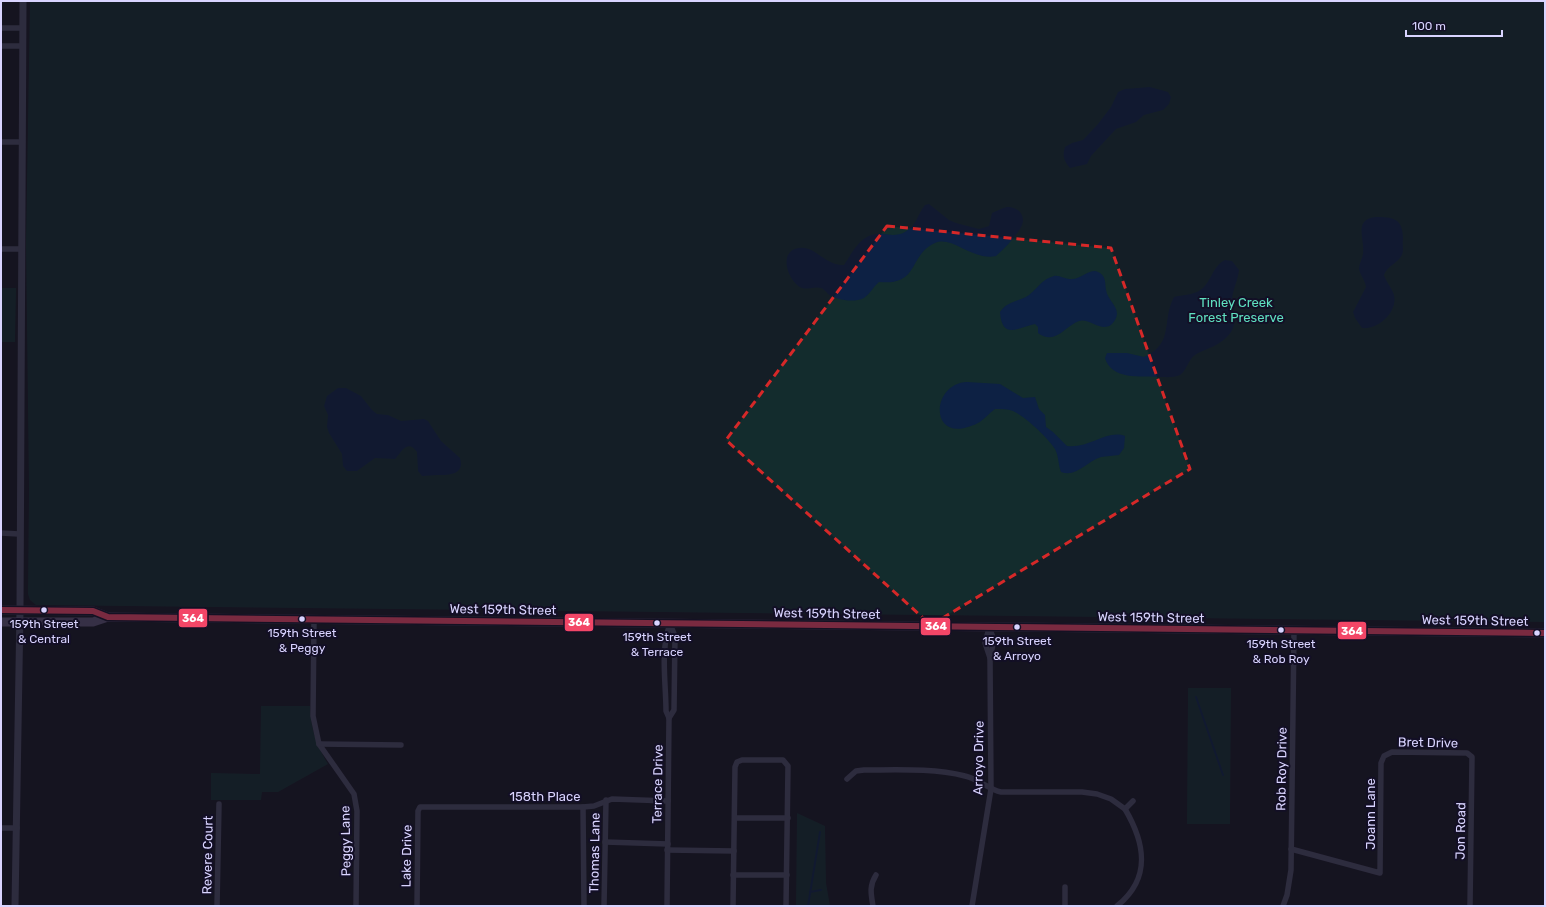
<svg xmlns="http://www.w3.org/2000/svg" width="1546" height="907" font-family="Rubik,sans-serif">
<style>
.green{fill:#132c2d}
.water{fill:#0d2144}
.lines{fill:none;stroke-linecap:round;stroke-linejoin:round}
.stream{stroke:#0d2144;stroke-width:2}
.minor{stroke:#4a4962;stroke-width:5.5}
.tertiary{stroke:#4a4962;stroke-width:7}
.primary{stroke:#5e5373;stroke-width:9}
.bus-1-casing{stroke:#130f26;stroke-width:9}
.bus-1{stroke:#f34667;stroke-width:6}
.marked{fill:none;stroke:#d62828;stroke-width:3;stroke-dasharray:8 5;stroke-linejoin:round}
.bus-dot{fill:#d9d4ff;stroke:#130f26;stroke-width:1.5}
.labels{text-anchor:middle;stroke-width:4;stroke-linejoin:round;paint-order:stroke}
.bus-label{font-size:12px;fill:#d9d4ff;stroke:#130f26}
.park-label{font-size:13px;fill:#5fe0c0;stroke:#130f26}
.street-label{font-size:13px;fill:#d9d4ff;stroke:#130f26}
.line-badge{stroke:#130f26;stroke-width:1.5}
.badge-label{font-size:11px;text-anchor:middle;font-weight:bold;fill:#fff}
</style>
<rect width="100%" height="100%" fill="#161421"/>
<g class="green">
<path d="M30 1H1545V622L36 605 30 600 28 594 29 489 26 243Z"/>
<path d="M1 288H16L15 342H1Z"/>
<path d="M1188 688H1231L1230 824H1187Z"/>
<path d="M261 706H310C311 730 316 743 328 764L278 792H262L261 800H211V773L260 774Z"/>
<path d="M797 813 825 826 826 883 830 906H796Z"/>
</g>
<g class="water">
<path d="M1150 87 1168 92 1171 97 1169 104 1163 110 1144 115 1136 122 1116 129 1091 156 1087 164 1070 168C1064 161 1062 156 1065 147L1072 143 1083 140 1098 124 1111 107 1118 92 1125 89Z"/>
<path d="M929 204 949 220 956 223 979 229 989 226 992 213C997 211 1002 208 1007 207 1017 206 1026 215 1022 225 1017 236 1005 248 996 256 972 261 952 235 935 243 908 255 920 286 879 282 873 287 870 294 864 298 853 303 837 300 828 294 826 292 824 289 821 288 815 286 808 290 802 288 788 282 777 251 799 248 815 245 825 266 844 265 854 250 862 232 883 234 890 235 898 236 905 232 917 225 917 215 925 205Z"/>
<path d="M1375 217C1393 217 1403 218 1403 239 1402 244 1404 250 1402 255 1398 263 1387 266 1384 275 1386 282 1392 288 1394 295 1398 312 1378 330 1362 328L1355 318 1353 312 1366 287C1365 280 1360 275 1359 269 1359 264 1362 259 1363 254 1365 239 1353 220 1375 217Z"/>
<path d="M1225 260 1232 261 1239 270C1238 280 1233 289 1232 299 1231 311 1238 322 1231 332 1220 347 1208 347 1195 355 1188 360 1187 370 1180 375 1174 378 1165 377 1159 377 1141 376 1111 380 1105 358L1107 353H1127L1144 357C1175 343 1161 321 1174 297 1182 295 1192 295 1199 291 1211 284 1212 266 1225 260Z"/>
<path d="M1095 271C1106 274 1105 281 1106 290 1108 302 1122 308 1115 320 1105 337 1090 317 1079 321 1065 326 1055 346 1038 333V327L1035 324C1019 327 1002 341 1000 312 1008 300 1019 302 1029 295 1038 288 1042 279 1054 276 1060 275 1066 280 1072 279 1080 279 1087 271 1095 271Z"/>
<path d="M967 382 1000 384 1023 398 1035 397 1039 409 1045 415 1046 427 1053 432 1067 446C1089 449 1107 429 1125 436L1124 448 1119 455C1113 456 1107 456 1101 457 1087 461 1076 478 1061 472 1058 464 1059 457 1055 449 1048 438 1025 416 1013 411 1008 409 1001 409 995 409 989 413 984 420 978 423 928 448 930 383 967 382Z"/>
<path d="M338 388H346L361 396 372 410 377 414 388 415 401 421 424 419 428 421 441 441 460 458C465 475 449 475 438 475 432 475 427 476 422 476L418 471 417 452C407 438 401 453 395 459L375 458 357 471H347L343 466 342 454 329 433 327 427 328 415 324 406 327 396Z"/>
</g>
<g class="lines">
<g class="stream">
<path d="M1196 697 1223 775"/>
<path d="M810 892 821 890"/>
<path d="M808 906 820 832"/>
</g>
<g class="minor">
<path d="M1 28H22"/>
<path d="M1 46H22"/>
<path d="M1 142H21"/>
<path d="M1 249H20"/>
<path d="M1 533 19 534"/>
<path d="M314 620 313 716 319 744 354 794 357 811 356 906"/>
<path d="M989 628 985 643 990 658"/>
<path d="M669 718 674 710 675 636 670 624"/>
<path d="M319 744 401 745"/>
<path d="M847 779 856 771 864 770C897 770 933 768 965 776 979 779 988 789 1001 792H1082L1097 794 1111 799 1125 809 1133 801"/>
<path d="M583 807 584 906"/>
<path d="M735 818H788"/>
<path d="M1 828H17"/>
<path d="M605 842 668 844"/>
<path d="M1291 849 1380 873 1381 763 1384 756 1392 752 1467 753 1472 757 1470 906"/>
<path d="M667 850 734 851"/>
<path d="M733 875H787"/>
<path d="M217 906 219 804"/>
<path d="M417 906 418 811 420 807H583L594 806 612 799 668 801"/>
<path d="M604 906 606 800"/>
<path d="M667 906 669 718 666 711C666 683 660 650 670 624"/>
<path d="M733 906 735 767 737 762 742 760H783L788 766 786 906"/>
<path d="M873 906C871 894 869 886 876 875"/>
<path d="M972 906 991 789 990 658 994 640 989 627"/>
<path d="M1065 906V887"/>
<path d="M1117 906C1152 878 1145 843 1125 809"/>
<path d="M1283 906 1287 895 1291 870 1294 631"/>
</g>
<path class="tertiary" d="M15 906 20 610 23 1"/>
<g class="primary">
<path d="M1 610 93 611 108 617"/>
<path d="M1 622H93L108 617 1545 633"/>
</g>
<g class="bus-1-casing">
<path id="bus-1" d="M1 610 93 611 108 617 1545 633"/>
</g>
<use href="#bus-1" class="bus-1"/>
</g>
<path d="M0 0H1546V907H0ZM887 226 1111 248 1190 469 931 625 726 440Z" fill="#161421" fill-opacity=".55" fill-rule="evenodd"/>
<path class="marked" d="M887 226 1111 248 1190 469 931 625 726 440Z"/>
<g class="bus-dot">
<circle cx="44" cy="610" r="3.5"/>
<circle cx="302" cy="619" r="3.5"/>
<circle cx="657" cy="623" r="3.5"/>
<circle cx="1017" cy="627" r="3.5"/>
<circle cx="1281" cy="630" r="3.5"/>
<circle cx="1537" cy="633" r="3.5"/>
</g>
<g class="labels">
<g class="bus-label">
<text x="44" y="628">159th Street<tspan x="44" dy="15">&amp; Central</tspan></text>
<text x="302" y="637">159th Street<tspan x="302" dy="15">&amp; Peggy</tspan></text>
<text x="657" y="641">159th Street<tspan x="657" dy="15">&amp; Terrace</tspan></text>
<text x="1017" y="645">159th Street<tspan x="1017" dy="15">&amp; Arroyo</tspan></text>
<text x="1281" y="648">159th Street<tspan x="1281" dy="15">&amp; Rob Roy</tspan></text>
</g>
<g class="park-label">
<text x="1236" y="307">Tinley Creek<tspan x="1236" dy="15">Forest Preserve</tspan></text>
</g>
<g class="street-label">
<text transform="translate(503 609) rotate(1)" y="5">West 159th Street</text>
<text transform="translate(827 613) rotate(1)" y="5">West 159th Street</text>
<text transform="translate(1151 617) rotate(1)" y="5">West 159th Street</text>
<text transform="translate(1475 620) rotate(1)" y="5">West 159th Street</text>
<text transform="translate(1428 742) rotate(1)" y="5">Bret Drive</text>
<text transform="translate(978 758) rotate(-89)" y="5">Arroyo Drive</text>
<text transform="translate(1281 769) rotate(-89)" y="5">Rob Roy Drive</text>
<text transform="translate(657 784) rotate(-89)" y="5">Terrace Drive</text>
<text x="545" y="801">158th Place</text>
<text transform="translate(1370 814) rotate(-90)" y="5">Joann Lane</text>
<text transform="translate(1460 831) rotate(-89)" y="5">Jon Road</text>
<text transform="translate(345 841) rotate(-91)" y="5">Peggy Lane</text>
<text transform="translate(594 853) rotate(-89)" y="5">Thomas Lane</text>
<text transform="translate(207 855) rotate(-89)" y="5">Revere Court</text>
<text transform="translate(406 856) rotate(-89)" y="5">Lake Drive</text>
</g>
</g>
<g class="line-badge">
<rect x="178" y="608" width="30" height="20" rx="4" fill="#f34667"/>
<rect x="564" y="613" width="30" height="19" rx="4" fill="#f34667"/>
<rect x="920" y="617" width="31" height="19" rx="4" fill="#f34667"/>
<rect x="1337" y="621" width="30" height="19" rx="4" fill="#f34667"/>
</g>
<g class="badge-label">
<text x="193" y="622">364</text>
<text x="579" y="626">364</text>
<text x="936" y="630">364</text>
<text x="1352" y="635">364</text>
</g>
<rect width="1546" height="907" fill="none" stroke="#d9d4ff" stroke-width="4"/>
<path d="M1406 30v6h96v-6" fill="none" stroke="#d9d4ff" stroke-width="2"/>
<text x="1412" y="30" font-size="12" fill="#d9d4ff" stroke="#130f26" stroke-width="3" paint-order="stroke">100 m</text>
</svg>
